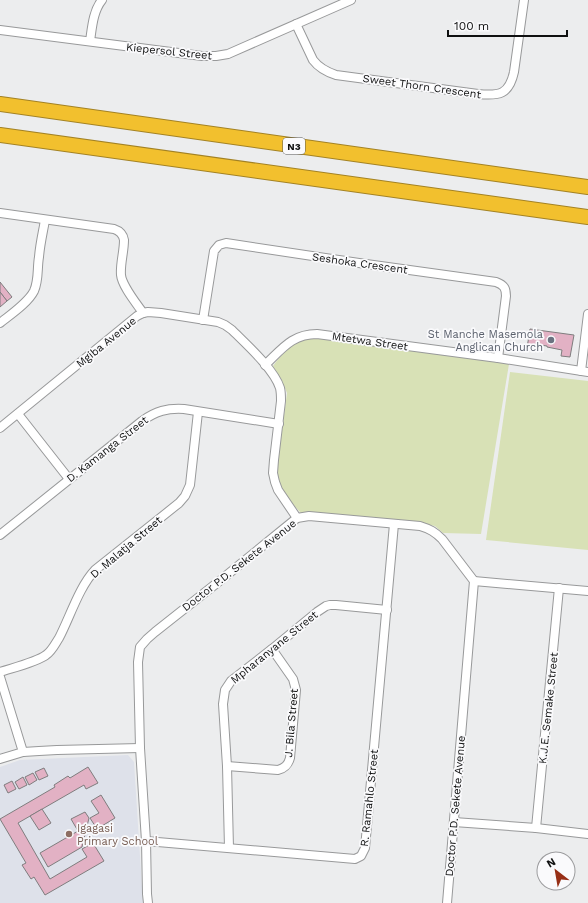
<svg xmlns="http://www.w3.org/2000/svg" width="588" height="903" font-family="'Work Sans',sans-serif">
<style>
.built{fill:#dee1ea}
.green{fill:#d8e1b6}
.building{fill:#e2b1c4;stroke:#7f7d7e}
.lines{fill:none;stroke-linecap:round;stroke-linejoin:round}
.street-casing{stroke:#98999a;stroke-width:10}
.highway-casing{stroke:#a38224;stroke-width:16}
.street{stroke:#fff;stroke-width:8}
.highway{stroke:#f2c02e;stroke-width:14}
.worship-dot{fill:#6b7280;stroke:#fafafc;stroke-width:1.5}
.education-dot{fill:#8d6e63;stroke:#fafafc;stroke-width:1.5}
.labels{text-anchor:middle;stroke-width:3.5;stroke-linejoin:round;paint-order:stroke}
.shield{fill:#fafafc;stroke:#565657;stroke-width:1}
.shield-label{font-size:10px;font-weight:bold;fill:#0f1010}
.street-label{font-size:11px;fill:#0f1010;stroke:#fafafc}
.worship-label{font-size:11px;fill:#5b616d;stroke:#fafafc;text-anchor:end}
.education-label{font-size:11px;fill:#785e54;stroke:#fafafc;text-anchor:start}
</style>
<rect width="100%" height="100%" fill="#ecedee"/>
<path class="built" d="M128 755 134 762 143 903H0V767L20 760Z"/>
<g class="green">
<path d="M311 337 509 364 481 534 443 533 435 526 415 522 301 513C290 502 281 489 276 475L287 393 282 381 273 366C280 356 291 345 302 340 305 338 308 338 311 337Z"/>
<path d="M510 372 588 381V550L486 540Z"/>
</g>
<g class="building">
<path d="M0 282 12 297 7 301 0 292Z"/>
<path d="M0 292 7 301 0 307Z"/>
<path d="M530 329 574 335 570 357 561 356 562 350 547 347V346L540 345 539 349 527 348Z"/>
<path d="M88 767 98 783 86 789 84 785 18 823 50 879 87 857 82 849 93 843 104 861 45 895 34 877 31 879 22 865 26 863 0 819 55 787 54 785 68 776 70 778Z"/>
<path d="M44 768 48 776 39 780 35 772Z"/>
<path d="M33 773 37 780 29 785 25 777Z"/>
<path d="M23 777 27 785 19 789 15 782Z"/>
<path d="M12 781 16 789 8 793 4 785Z"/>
<path d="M101 795 115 818 97 829 90 818 99 813 91 801Z"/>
<path d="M42 809 51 823 39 830 30 816Z"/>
<path d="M85 812 89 818 82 847 48 867 40 853 78 831 71 819Z"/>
</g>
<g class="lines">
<g class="street-casing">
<g id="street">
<path d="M296 24 313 60C319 68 327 72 336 75L478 94C499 96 509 95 514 72L524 0"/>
<path d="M0 30 202 56H216L228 54 351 0"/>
<path d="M90 41C92 28 93 11 102 0"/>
<path d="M0 213 114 229C120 231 123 234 124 240 124 252 120 264 121 275 122 286 137 304 143 313"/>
<path d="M203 320 214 251 219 245 226 243 359 263 496 282C504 285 506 288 506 296L498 358"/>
<path d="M0 323C10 315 28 303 34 291 39 280 37 268 39 257 40 244 43 232 45 220"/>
<path d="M265 365C282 349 292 334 317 334L498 358 588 372"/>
<path d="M581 371 588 314"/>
<path d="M18 414 69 479"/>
<path d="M0 428 137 316 143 313 148 312 161 313 218 322 225 325 232 330C246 344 274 369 280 388 281 392 281 396 281 401L274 460 273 473 275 482 278 490 297 518"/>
<path d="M0 535 142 421C156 411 167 408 184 409L279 424"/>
<path d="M474 581 588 591"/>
<path d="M0 672C12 668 37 662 46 655 52 651 55 644 59 638 70 617 79 587 95 570L179 503 185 496 190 485 198 412"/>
<path d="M0 677 23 752"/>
<path d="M0 759 23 752 39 751 57 750 140 748"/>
<path d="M227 766 278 770C285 768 288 765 290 758L296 690 293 679 272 649"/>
<path d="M454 822 536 828 588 834"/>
<path d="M536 828 559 588"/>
<path d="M146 841 355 859 361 856 365 848 394 524"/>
<path d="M229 848 227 766 223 704 225 690 231 681 272 649 317 612 326 606 330 605H336L387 610"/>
<path d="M148 903 147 894 146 841 140 748 138 662 140 647 147 639 155 632 222 579 297 518 309 516 420 526C430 529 435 532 442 539L474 581 447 903"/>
</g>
</g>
<g class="highway-casing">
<g id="highway">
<path d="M0 104 588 187"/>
<path d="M0 135 588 217"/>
</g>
</g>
<use href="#street" class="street"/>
<use href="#highway" class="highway"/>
</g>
<circle class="worship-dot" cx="551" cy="340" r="4"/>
<circle class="education-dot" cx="69" cy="834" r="4"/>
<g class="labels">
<rect class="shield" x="283" y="138" width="22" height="16" rx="3"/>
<g class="shield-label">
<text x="294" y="150">N3</text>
</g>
<g class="street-label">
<text transform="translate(169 51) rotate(6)" y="4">Kiepersol Street</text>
<text transform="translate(422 86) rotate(8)" y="4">Sweet Thorn Crescent</text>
<text transform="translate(360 263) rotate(8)" y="4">Seshoka Crescent</text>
<text transform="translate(370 341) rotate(8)" y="4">Mtetwa Street</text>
<text transform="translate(106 342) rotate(-39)" y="4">Mgiba Avenue</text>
<text transform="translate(107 449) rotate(-38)" y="4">D. Kamanga Street</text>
<text transform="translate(126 547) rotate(-40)" y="4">D. Malatja Street</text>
<text transform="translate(239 565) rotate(-38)" y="4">Doctor P.D. Sekete Avenue</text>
<text transform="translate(274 647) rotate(-39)" y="4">Mpharanyane Street</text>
<text transform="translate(548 708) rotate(-84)" y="4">K.J.E. Semake Street</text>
<text transform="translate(291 723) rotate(-85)" y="4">J. Bila Street</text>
<text transform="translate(369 798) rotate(-84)" y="4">R. Ramahlo Street</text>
<text transform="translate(455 806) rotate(-85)" y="4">Doctor P.D. Sekete Avenue</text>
</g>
<g class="worship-label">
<text x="543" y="338">St Manche Masemola<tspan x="543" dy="13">Anglican Church</tspan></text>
</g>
<g class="education-label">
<text x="77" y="832">Igagasi<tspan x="77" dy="13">Primary School</tspan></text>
</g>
</g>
<g transform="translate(556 871) rotate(329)"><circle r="19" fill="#fafafc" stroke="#9c9c9e"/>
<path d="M0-3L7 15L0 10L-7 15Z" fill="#972f16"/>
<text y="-6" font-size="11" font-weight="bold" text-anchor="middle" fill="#0f1010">N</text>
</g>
<path d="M448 30v6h119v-6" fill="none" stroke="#0f1010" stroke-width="2"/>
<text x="454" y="30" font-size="12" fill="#0f1010" stroke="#fafafc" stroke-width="3" paint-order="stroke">100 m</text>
</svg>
